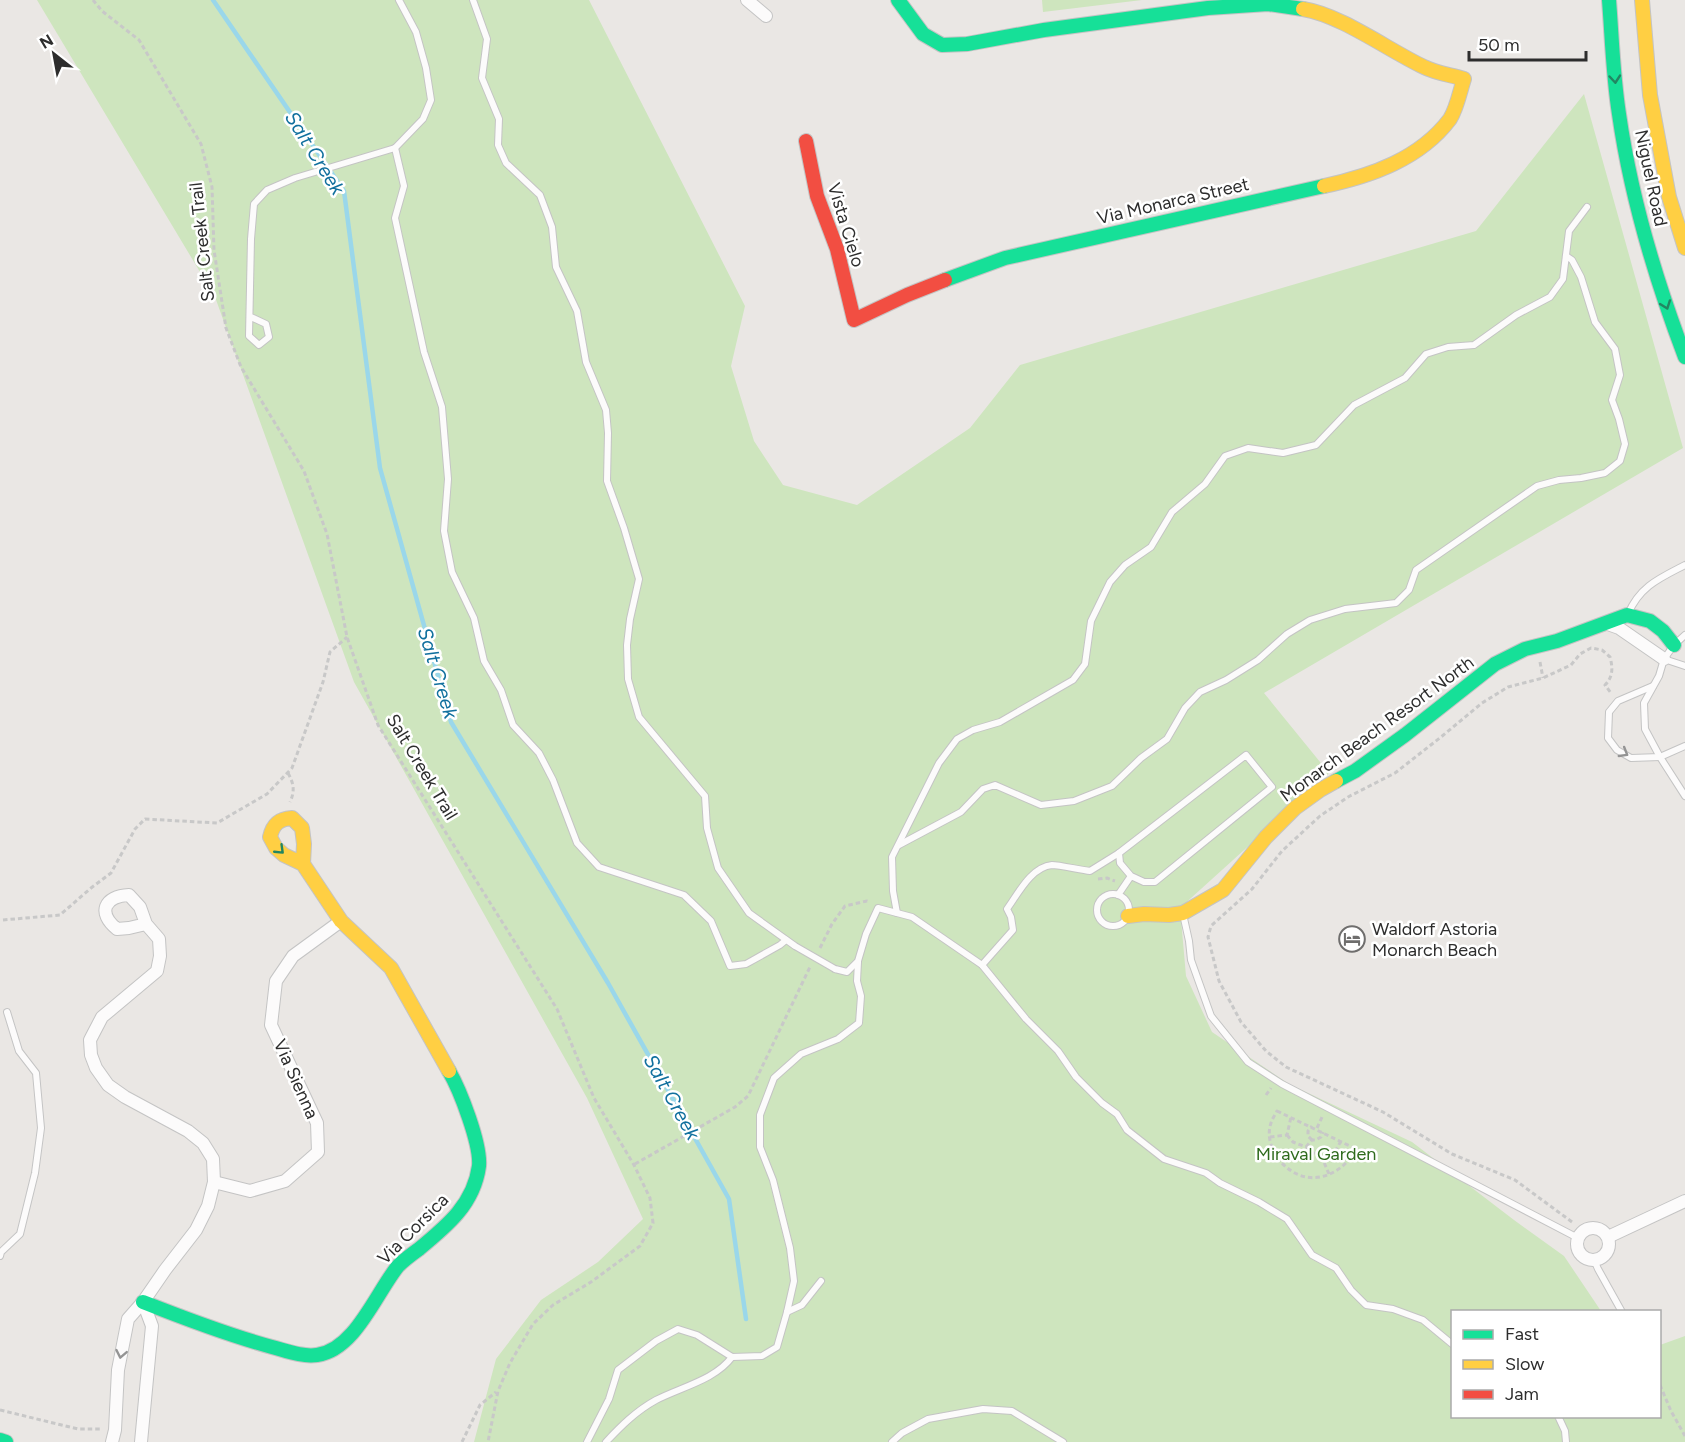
<svg xmlns="http://www.w3.org/2000/svg" width="1685" height="1442" font-family="Figtree,sans-serif">
<style>
.green{fill:#cee5be}
.lines{fill:none;stroke-linecap:round;stroke-linejoin:round}
.stream{stroke:#9ad7ea;stroke-width:4.5}
.lane-casing{stroke:#c4c4c4;stroke-width:8}
.street-casing{stroke:#c4c4c4;stroke-width:14}
.fast-casing{stroke:#c4c4c4;stroke-width:16}
.slow-casing{stroke:#c4c4c4;stroke-width:16}
.jam-casing{stroke:#c4c4c4;stroke-width:16}
.path{stroke:#c8c8c8;stroke-width:3;stroke-dasharray:4.5 3;stroke-linecap:butt}
.lane{stroke:#fcfbfb;stroke-width:6}
.street{stroke:#fcfbfb;stroke-width:12}
.fast{stroke:#16e098;stroke-width:14}
.slow{stroke:#ffcf43;stroke-width:14}
.jam{stroke:#f24e42;stroke-width:14}
.lane-bridge-casing{stroke:#c4c4c4;stroke-width:8;stroke-linecap:butt}
.lane-bridge{stroke:#fcfbfb;stroke-width:6}
.oneway{stroke:#228662}
.oneway2{stroke:#949494}
.labels{text-anchor:middle;stroke-width:5;stroke-linejoin:round;paint-order:stroke}
.street-label{font-size:18px;fill:#2d2d2d;stroke:#fff}
.poi-label{font-size:18px;fill:#2d2d2d;stroke:#fff;text-anchor:start}
.park-label{font-size:18px;fill:#2f6b1d;stroke:#fff}
.water-label{font-size:20px;font-style:italic;fill:#11709e;stroke:#fff}
</style>
<rect width="100%" height="100%" fill="#eae7e4"/>
<g class="green">
<path d="M37 0H589L745 306 731 366 754 441 783 485 857 505 970 428 1020 365 1476 231 1584 94 1683 448 1264 693 1329 773 1180 908 1186 976 1212 1032 1289 1084 1412 1142 1514 1220 1564 1256 1601 1311 1452 1312V1416H1660V1345L1685 1336V1442H474L496 1359 541 1300 598 1262 643 1219 587 1098 354 682 215 297Z"/>
<path d="M1042 0H1142L1043 12Z"/>
</g>
<g class="lines">
<path class="stream" d="M213 0 344 191 380 468 451 722 608 983 729 1199 746 1319"/>
<g class="lane-casing">
<g id="lane">
<path d="M473 0 487 39 482 78 499 119 498 145 506 163 540 195 552 227 556 267 577 311 586 362 606 410 608 433 607 481 624 528 639 579 630 619 627 645 628 679 639 717 705 796 707 828 718 868 749 913 795 946"/>
<path d="M395 148 404 186 395 218 424 352 442 407 448 479 444 531 452 572 474 618 484 661 501 690 513 725 539 753 553 780 577 843 599 867 684 895 711 921 730 966 746 964 780 945 786 940"/>
<path d="M251 317 266 324 269 337 259 345 249 336 251 239 254 204 267 190 295 178 395 148 423 119 431 100 426 68 416 32 399 0"/>
<path d="M1628 614C1640 586 1660 578 1685 565"/>
<path d="M1685 635 1674 645 1664 659 1659 676 1644 703 1645 729 1660 757 1685 796"/>
<path d="M1664 659 1685 666"/>
<path d="M1653 686 1618 701 1609 712 1608 738 1617 750 1631 758 1660 757 1685 746"/>
<path d="M899 845 961 812 983 789 995 785 1041 805 1074 801 1112 786 1141 758 1167 739 1185 708 1200 692 1226 680 1258 660 1287 634 1310 620 1345 609 1396 603 1409 590 1416 570 1537 486 1559 480 1581 478 1605 473 1620 461 1625 444 1619 419 1612 400 1620 375 1615 349 1595 322 1581 277 1572 260 1566 256"/>
<circle cx="1113" cy="910" r="16"/>
<path d="M1118 895 1131 876 1120 863 1119 853 1246 755 1272 787 1155 882H1144L1131 876"/>
<path d="M897 913 893 891 892 857 939 763 957 739 973 730 1000 722 1073 680 1085 664 1091 621 1110 582 1125 565 1151 547 1172 512 1205 484 1225 456 1248 448 1283 453 1316 445 1354 405 1405 378 1426 354 1448 347 1474 345 1516 315 1550 297 1563 279 1569 231 1587 207"/>
<path d="M1183 914 1189 941 1191 960 1211 1016 1248 1062 1282 1084 1578 1238"/>
<path d="M982 965 1013 930 1011 917 1007 909C1018 894 1031 867 1052 865 1059 865 1081 870 1090 871L1119 853"/>
<path d="M835 969 847 972 858 961 866 934 878 908 912 917 982 965 1026 1019 1058 1051 1076 1077 1102 1103 1117 1114 1127 1130 1164 1159 1206 1173 1220 1183 1259 1202 1287 1219 1312 1255 1336 1268 1351 1290 1366 1305 1393 1309 1423 1320 1452 1344"/>
<path d="M0 1256 1 1252 20 1234 35 1173 41 1128 36 1073 19 1051 7 1012"/>
<path d="M1594 1260 1598 1269 1622 1312"/>
<path d="M787 1312 802 1305 821 1281"/>
<path d="M1558 1416 1565 1431 1566 1442"/>
<path d="M587 1442 609 1399 618 1370 656 1341 678 1329 697 1335 732 1357 762 1356 777 1347 787 1312 794 1281 790 1248 773 1180 760 1147V1115L774 1078 801 1054 838 1039 859 1023 861 996 857 981 858 962"/>
<path d="M606 1442C621 1426 636 1411 656 1400 681 1387 715 1380 732 1357"/>
<path d="M892 1442 902 1433 928 1419 983 1409 1012 1411 1063 1442"/>
</g>
</g>
<g class="street-casing">
<g id="street">
<path d="M747 0 766 16"/>
<path d="M1605 623 1619 628 1664 659"/>
<path d="M214 1182 250 1191 285 1181 318 1152 317 1123 271 1025 276 981 293 956 341 921"/>
<circle cx="1593" cy="1244" r="16"/>
<path d="M1608 1237 1685 1201"/>
<path d="M112 1442 115 1430 118 1370 128 1319 143 1302 165 1270 196 1230 208 1206 214 1182 213 1159 203 1143 188 1131 125 1097 108 1085 96 1068 91 1055 90 1040 102 1017 157 971 160 956 159 939 146 924 140 907 129 895C104 896 97 913 117 929L129 928 146 924"/>
<path d="M141 1442 152 1326 143 1302"/>
</g>
</g>
<g class="fast-casing">
<g id="fast">
<path d="M898 0 923 34 942 45 967 44 1044 30 1208 8 1268 4 1303 9"/>
<path d="M1609 0C1612 38 1613 76 1619 114 1631 198 1655 278 1685 357"/>
<path d="M945 280 1005 258 1324 186"/>
<path d="M1336 781 1355 771 1405 735 1495 664 1525 649 1557 641 1627 615 1650 621 1663 631 1674 645"/>
<path d="M143 1302C186 1319 228 1335 272 1347 287 1351 302 1357 317 1355 355 1350 376 1293 398 1266 404 1260 412 1254 419 1249 447 1226 474 1204 479 1166 481 1144 460 1090 449 1071"/>
<path d="M0 1440 6 1442"/>
</g>
</g>
<g class="slow-casing">
<g id="slow">
<path d="M1642 0 1650 95 1669 197 1685 248"/>
<path d="M1303 9C1341 15 1388 50 1424 67 1436 73 1451 75 1464 79 1460 91 1457 108 1450 119 1420 159 1371 176 1324 186"/>
<path d="M303 864 304 844 302 828 292 818C279 819 273 824 270 837L276 848 284 855 303 864 341 921 391 968 449 1071"/>
<path d="M1128 916 1144 914 1169 915 1183 913 1223 890 1266 837 1295 808 1320 790 1336 781"/>
</g>
</g>
<g class="jam-casing">
<path id="jam" d="M806 141 817 196 837 249 854 320 907 295 945 280"/>
</g>
<g class="path">
<path d="M93 0 102 11 139 40 201 144 212 187 214 250 226 328 241 367 304 471 327 534 347 637 378 725 557 1009 594 1098 634 1165 650 1198 653 1223 640 1246 591 1282 553 1305 533 1324 510 1363 498 1391 488 1442"/>
<path d="M1540 662 1543 678"/>
<path d="M288 773C294 784 295 791 290 802"/>
<path d="M1098 879 1107 878 1115 881"/>
<path d="M3 920 60 915 91 888 111 873 135 829 145 819 217 823 267 794 292 768 323 682 330 652 347 637"/>
<path d="M820 948 832 924 845 906 867 901 869 902"/>
<path d="M1266 1095 1271 1088"/>
<path d="M1277 1111 1356 1149C1348 1166 1327 1181 1306 1177 1284 1173 1263 1146 1271 1123 1272 1119 1275 1115 1277 1111Z"/>
<path d="M1317 1128 1323 1115"/>
<path d="M1287 1135 1293 1142 1306 1147 1323 1160"/>
<path d="M1270 1137 1287 1135 1291 1117"/>
<path d="M1312 1140 1308 1136V1131L1312 1126"/>
<path d="M1306 1147 1312 1140H1316L1321 1137 1323 1132"/>
<path d="M635 1164 735 1107 748 1096 810 967"/>
<path d="M1329 1174 1323 1160 1336 1150 1341 1141"/>
<path d="M1572 1222 1515 1180 1452 1154 1383 1112 1286 1067 1266 1051 1241 1022 1219 981 1208 937 1211 926 1252 889 1282 851 1320 816 1348 797 1395 773 1441 737 1482 703 1508 687 1543 678 1571 665 1580 654 1591 648 1602 650 1610 657C1613 668 1613 677 1605 685L1611 693"/>
<path d="M1660 1385 1671 1411 1685 1436"/>
<path d="M0 1410 78 1429H101"/>
<path d="M462 1442 480 1405 496 1392"/>
</g>
<use href="#lane" class="lane"/>
<use href="#street" class="street"/>
<use href="#fast" class="fast"/>
<use href="#slow" class="slow"/>
<use href="#jam" class="jam"/>
<g class="lane-bridge-casing">
<path id="lane-bridge" d="M795 946 835 969"/>
</g>
<use href="#lane-bridge" class="lane-bridge"/>
</g>
<defs><path id="oneway-chevron" d="M-2-3.5L2.5 0L-2 3.5" fill="none" stroke-width="1.6" stroke-linecap="round" stroke-linejoin="round" transform="scale(1.5)"/></defs>
<g class="oneway">
<use href="#oneway-chevron" transform="translate(1615 79) rotate(85)"/>
<use href="#oneway-chevron" transform="translate(1666 305) rotate(70)"/>
<use href="#oneway-chevron" transform="translate(280 850) rotate(44)"/>
</g>
<g class="oneway2">
<use href="#oneway-chevron" transform="translate(1624 753) rotate(31)"/>
<use href="#oneway-chevron" transform="translate(121 1354) rotate(101)"/>
</g>
<defs>
<g id="hotel-ring" transform="scale(1.35)"><circle r="9.5" fill="#fff" stroke="#6f6e6d" stroke-width="1.5"/><path d="M-6-4.5h1.5V1H6V5H4.5V3h-9V5H-6ZM-4 0a1.8 1.8 0 1 1 3.6 0ZM.5 0V-2.5h3Q6-2.5 6 0Z" fill="#6f6e6d"/></g>
</defs>
<g fill-rule="evenodd">
<use href="#hotel-ring" x="1352" y="939"/>
</g>
<g class="labels">
<g class="street-label">
<text transform="translate(1651 178) rotate(78)" y="6">Niguel Road</text>
<text transform="translate(1173 201) rotate(-13)" y="6">Via Monarca Street</text>
<text transform="translate(846 225) rotate(73)" y="6">Vista Cielo</text>
<text transform="translate(202 242) rotate(-96)" y="6">Salt Creek Trail</text>
<text transform="translate(1377 729) rotate(-36)" y="6">Monarch Beach Resort North</text>
<text transform="translate(422 767) rotate(59)" y="6">Salt Creek Trail</text>
<text transform="translate(296 1079) rotate(66)" y="6">Via Sienna</text>
<text transform="translate(413 1229) rotate(-45)" y="6">Via Corsica</text>
</g>
<g class="poi-label">
<text x="1372" y="935">Waldorf Astoria<tspan x="1372" dy="21">Monarch Beach</tspan></text>
</g>
<g class="park-label">
<text x="1316" y="1160">Miraval Garden</text>
</g>
<g class="water-label">
<text transform="translate(315 153) rotate(58)" y="7">Salt Creek</text>
<text transform="translate(438 673) rotate(73)" y="7">Salt Creek</text>
<text transform="translate(672 1097) rotate(61)" y="7">Salt Creek</text>
</g>
</g>
<rect x="1451" y="1310" width="210" height="108" fill="#ffffff" stroke="#ababab" stroke-width="1.5"/>
<rect x="1463" y="1330" width="30" height="9" fill="#16e098" stroke="#ababab" stroke-width="1.5"/>
<text x="1505" y="1340" font-size="18" fill="#2d2d2d">Fast</text>
<rect x="1463" y="1360" width="30" height="9" fill="#ffcf43" stroke="#ababab" stroke-width="1.5"/>
<text x="1505" y="1370" font-size="18" fill="#2d2d2d">Slow</text>
<rect x="1463" y="1390" width="30" height="9" fill="#f24e42" stroke="#ababab" stroke-width="1.5"/>
<text x="1505" y="1400" font-size="18" fill="#2d2d2d">Jam</text>
<g transform="translate(54 54) rotate(329)" stroke="#ffffff" stroke-width="4.5" paint-order="stroke">
<path d="M0-4.5L10 22L0 15L-10 22Z" fill="#2d2d2d"/>
<text y="-9" font-size="16" font-weight="bold" text-anchor="middle" fill="#2d2d2d">N</text>
</g>
<path d="M1469 51v9h117v-9" fill="none" stroke="#2d2d2d" stroke-width="3"/>
<text x="1478" y="51" font-size="18" fill="#2d2d2d" stroke="#ffffff" stroke-width="4.5" paint-order="stroke">50 m</text>
</svg>
